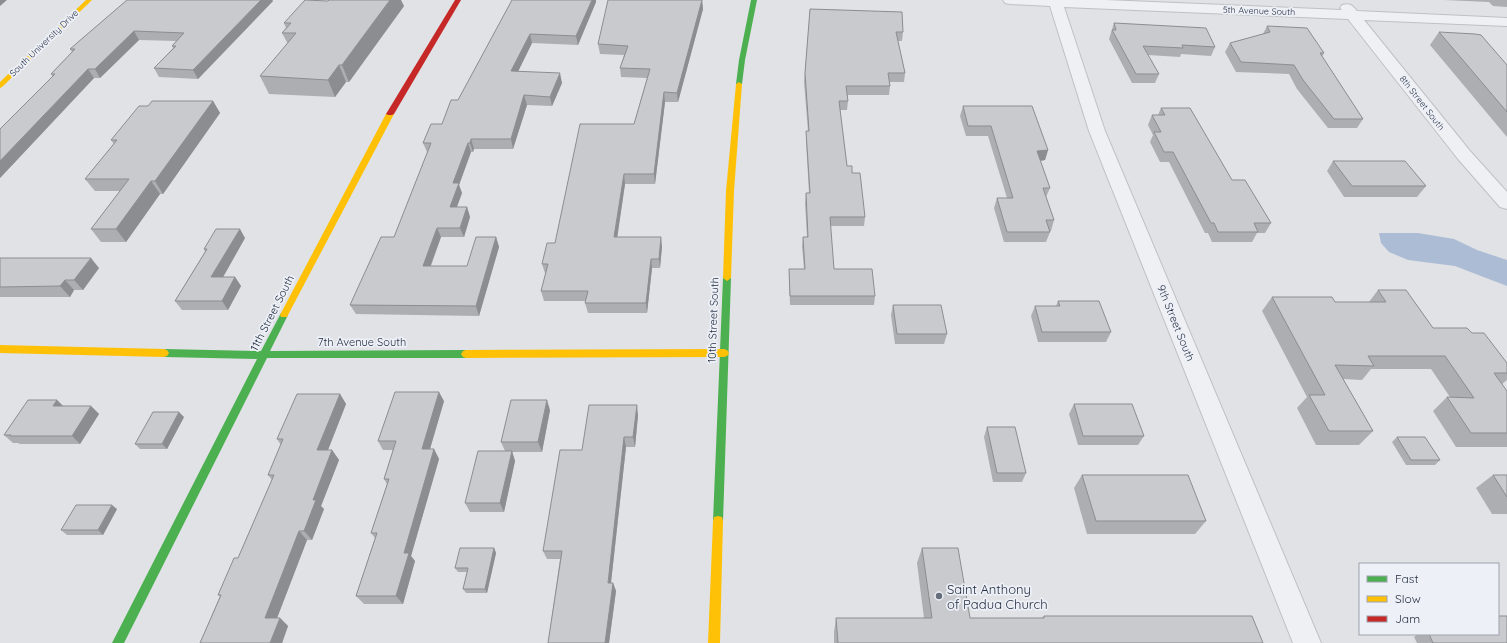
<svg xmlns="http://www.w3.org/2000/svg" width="1507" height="643" font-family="Quicksand,sans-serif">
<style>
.water{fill:#abbcd4}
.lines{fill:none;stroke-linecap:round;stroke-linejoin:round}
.street-casing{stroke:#bec0c4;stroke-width:2}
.street{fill:#eff0f3;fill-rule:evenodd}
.fast{fill:#4caf50;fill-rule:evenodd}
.slow{fill:#ffc107;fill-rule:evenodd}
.jam{fill:#c62828;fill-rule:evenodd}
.wall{fill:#acaeb1}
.shaded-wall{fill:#8c8d90}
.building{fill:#c8cace;stroke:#8c8d90}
.poi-dot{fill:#666d7b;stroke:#edf0f6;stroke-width:1.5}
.labels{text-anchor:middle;stroke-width:3.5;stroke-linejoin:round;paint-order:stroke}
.far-street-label{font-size:9px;fill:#252e41;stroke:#edf0f6}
.street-label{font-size:11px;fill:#252e41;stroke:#edf0f6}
.near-poi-label{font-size:13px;fill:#252e41;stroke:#edf0f6;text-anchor:start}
</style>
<rect width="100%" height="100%" fill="#e0e2e6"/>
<path class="water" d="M1379 233H1418L1454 239 1477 250 1507 260V286L1455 266 1408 260 1389 252 1381 243Z"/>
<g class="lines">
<g class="street-casing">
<path id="street" d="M1003 0H1105L1342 10 1340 8 1342 5C1350 3 1352 5 1357 11L1507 18V26L1364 20 1470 151 1507 192V209L1500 207 1458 159 1348 19 1064 7 1105 131 1321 643H1293L1089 131 1050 6 1010 4 1005 3Z"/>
</g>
<use href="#street" class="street"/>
<g class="fast">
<path d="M751 0H757L745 60 742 84 739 86 736 84 739 60Z"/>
<path d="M727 275 731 278 723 521 722 525 718 526 714 525 713 521 723 278Z"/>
<path d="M284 312 288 315 270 351 466 350 469 351 471 354 469 357 466 358H267L124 643H112L257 359 164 357 161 356 159 353 161 350 164 349 261 351 281 313Z"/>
</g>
<g class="slow">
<path d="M86 0H92L2 87 0 88V82Z"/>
<path d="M739 82 742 84 734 191 731 278 727 281 723 278 726 191 736 84Z"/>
<path d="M390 112 394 114 288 315 287 317H281L280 315 386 114Z"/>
<path d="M0 345 164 349 167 350 169 353 167 356 164 357 0 353Z"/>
<path d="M724 349 727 350 729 353 727 356 724 357 466 358 463 357 461 354 463 351 466 350Z"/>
<path d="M718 516 722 517 723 521 720 643H708L713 521 714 517Z"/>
</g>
<path class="jam" d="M455 0H461L394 114 392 115H388L386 114Z"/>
</g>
<g class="wall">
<path d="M127 0H272L273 1 198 79 159 77 154 68 173 48 172 46 176 41 139 40 100 78H94L0 178V129L53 77 51 74 72 52 70 49Z"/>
<path d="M512 0 596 2 578 45 532 43 518 71 562 83 552 106 527 105 513 149H474L473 152H471L459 185 462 193 457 207H467L470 217 464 237H441L431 266H467L496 237 499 247 479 316 356 314 350 305 394 237 428 152H427L423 143 442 124 458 100Z"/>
<path d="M702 0 703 9 678 102H665L655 184H625L617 237 662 246 660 268H652L647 313H588L585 303 586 301H544L541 291 546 273H545L542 264 634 124 647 78 621 77 620 68 624 55 600 54 598 44Z"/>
<path d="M1444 0H1507V7L1493 6 1489 2Z"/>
<path d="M404 6 349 82H346L335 97 269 94 260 76 288 44 282 33 286 28 284 23Z"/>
<path d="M810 9 903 32 902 41H898L905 73 904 82H890V86L889 95H848V101L847 110H840L847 166 852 173 865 217 864 226H830L834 269 875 296 874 305H790L789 278V269H804L802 246 803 237H807L805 203 806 193H809L806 140V131H808L804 82Z"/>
<path d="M1114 23 1215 47 1211 56 1181 54 1180 57 1148 55 1159 74 1155 83H1132L1109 39Z"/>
<path d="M1267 26 1324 53 1322 57 1363 119 1357 128H1328L1297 89 1289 74 1236 72 1225 52 1230 43 1263 34Z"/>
<path d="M1439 32 1507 65V137L1430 45Z"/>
<path d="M213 101 220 113 163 194H160L126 242H101L91 229 120 191H95L85 179 114 144 111 140 148 106Z"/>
<path d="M963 106 1048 150 1045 160 1040 161 1050 188 1046 197 1054 220 1051 231H1049L1050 232 1046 242H1004L994 208 997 198H1007L988 136H966L960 116Z"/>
<path d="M1161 108 1232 180 1271 223 1265 233H1257L1252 242H1212L1208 233H1205L1169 162H1160L1150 142 1153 135 1148 125 1152 115H1158Z"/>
<path d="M1333 161 1426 186 1417 197H1344L1327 171Z"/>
<path d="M245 238 223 277H235L241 286 228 310H182L175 301 205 252 204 249Z"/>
<path d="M0 258 99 268 83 290H74L70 297H0Z"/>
<path d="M1378 290 1433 328 1472 333 1507 363V380L1502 384 1507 391V447H1456L1433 411 1447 397H1450L1431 369H1371L1362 380 1343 379 1373 431 1359 445H1316L1297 408 1307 397 1262 311 1272 297 1335 302H1369Z"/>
<path d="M1058 301 1111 332 1106 342H1038L1031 316 1035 306H1056Z"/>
<path d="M893 305 947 334 944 344H895L891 315Z"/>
<path d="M340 394 346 404 328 450H332L339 460 321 506 324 509 312 540H307L277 618H280L288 626 282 643H200L220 596 218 595 238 558 272 480 268 475 281 445 277 439Z"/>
<path d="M57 400 63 406H91L99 414 80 444H20L18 443H13L4 435Z"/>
<path d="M444 401 430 449H434L439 459 411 556 415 561 403 604H364L356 596 375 538 371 533 387 484 384 479 393 450H383L378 441Z"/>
<path d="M1074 404 1144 436 1138 445H1078L1069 414Z"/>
<path d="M550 410 542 452H512L515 461 504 512H470L465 503 505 451 501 442Z"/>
<path d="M638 415 635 447H626L611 583H613L616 591 609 643H548L560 559H547L543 551 582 450Z"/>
<path d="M184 417 167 449H140L135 444Z"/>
<path d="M987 427 1026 473 1022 482H993L984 437Z"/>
<path d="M1397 437 1440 460 1435 465H1406L1392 442Z"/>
<path d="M1082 475 1206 521 1195 534H1087L1074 488Z"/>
<path d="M1493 475H1507V514H1492L1476 488Z"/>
<path d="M117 509 103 535H67L61 530Z"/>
<path d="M494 548 496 553 487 593H466L463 589 467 572H458L455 568Z"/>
<path d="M922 548 970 618H1042L1044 616 1263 643H834V632L836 618H924L917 563Z"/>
<path d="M1418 634H1498L1507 643H1417L1414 637Z"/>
</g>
<g class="shaded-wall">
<path d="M0 0H7L0 6Z"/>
<path d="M261 0H272L273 1 198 79 193 70Z"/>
<path d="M390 0H401L404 6 349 82 342 65Z"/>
<path d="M592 0H596V2L578 45 576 36Z"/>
<path d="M702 0 703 9 678 102 677 93Z"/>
<path d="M134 31 139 40 100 78 95 69Z"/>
<path d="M530 34 532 43 514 80 511 71Z"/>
<path d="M339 65 346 82 335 97 328 80Z"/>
<path d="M88 69 94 78 0 178V161Z"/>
<path d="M560 73 562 83 552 106 550 97Z"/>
<path d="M664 92 665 102 655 184 654 174Z"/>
<path d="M524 95 527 105 513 149 511 139Z"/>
<path d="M213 101 220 113 163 194 155 181Z"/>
<path d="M471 139 474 149 473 152 470 143Z"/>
<path d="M468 143 471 152 459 185 462 193 453 217 450 207 453 183Z"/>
<path d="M1048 150 1045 160 1033 162 1037 151Z"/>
<path d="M624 174 625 184 616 246 614 237Z"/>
<path d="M151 181 160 194 126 242 116 229Z"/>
<path d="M467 207 470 217 464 237 460 228Z"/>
<path d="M437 228 441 237 427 275 423 266Z"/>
<path d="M240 229 245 238 218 286 211 277Z"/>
<path d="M496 237 499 247 479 316 476 306Z"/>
<path d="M661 237 662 246 660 268 659 259Z"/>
<path d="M91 258 99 268 83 290 74 280Z"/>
<path d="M651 259 652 268 647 313 646 303Z"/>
<path d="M235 277 241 286 228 310 222 301Z"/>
<path d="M65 280 74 290 70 297 60 286Z"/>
<path d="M439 392 444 401 427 459 422 449Z"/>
<path d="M340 394 346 404 324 460 317 450Z"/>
<path d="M57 400 65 408 53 406Z"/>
<path d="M547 400 550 410 542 452 538 442Z"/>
<path d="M637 405 638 415 635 447 633 437Z"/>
<path d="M91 406 99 414 80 444 72 436Z"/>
<path d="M179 412 184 417 167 449 162 444Z"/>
<path d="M624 437 626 447 610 591 608 583Z"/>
<path d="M434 449 439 459 411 556 415 561 403 604 396 596 404 553Z"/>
<path d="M332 450 339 460 321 506 324 509 312 540 304 531 313 500Z"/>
<path d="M512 451 515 461 504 512 500 503Z"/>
<path d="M112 505 117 509 103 535 98 530Z"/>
<path d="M299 531 307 540 274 626 265 618Z"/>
<path d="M494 548 496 553 487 593 485 589Z"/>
<path d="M613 583 616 591 609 643H605Z"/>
<path d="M280 618 288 626 282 643H270Z"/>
</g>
<g class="building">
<path d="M127 0H261L193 70 154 68 176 46H172L184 33 134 31 95 69H88L0 161V129L55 74H51L75 49H70Z"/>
<path d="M305 0 328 1 329 0H390L342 65H339L328 80 260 76 296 33H282L291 23H284Z"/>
<path d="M512 0H592L576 36 530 34 511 71 560 73 550 97 524 95 511 139H471L470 143H468L453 183H459L450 207H467L460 228H437L423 266H467L476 237H496L476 306 350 305 381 237H394L431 143H423L431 124H442L451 100H458Z"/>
<path d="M608 0H702L677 93 664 92 654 174H624L614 237H661L659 259H651L646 303H585L588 291H541L548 264H542L547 243H555L580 124H634L650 69 620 68 628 46 598 44Z"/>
<path d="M810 9 902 12 903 32H896L905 73H888L890 86H846L848 101H839L847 166H852V173H860L865 217H830L834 269H872L875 296H790L789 269H805L803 237H808L806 193H810L806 131H809L805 73Z"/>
<path d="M1114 23 1206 28 1215 47 1182 45 1183 48 1143 46 1159 74H1136L1112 30H1116Z"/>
<path d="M1267 26 1307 28 1324 53H1320L1363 119H1334L1303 80 1294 65 1241 62 1230 43 1270 32Z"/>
<path d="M1439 32 1475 34 1481 35 1507 65V112Z"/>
<path d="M152 101H213L155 181H151L116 229H91L129 179H85L117 140H111L139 106H148Z"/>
<path d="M963 106H1032L1048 150 1037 151 1050 188H1043L1054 220H1046L1050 232H1007L997 198H1013L991 126H968Z"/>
<path d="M1161 108H1190L1232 180H1245L1271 223H1254L1258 232H1218L1214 223H1211L1173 152H1164L1154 132H1161L1152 115H1165Z"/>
<path d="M1333 161H1405L1426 186H1352Z"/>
<path d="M216 229H240L211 277H235L222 301H175L207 249H204Z"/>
<path d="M0 258H91L74 280H65L60 286 0 287Z"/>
<path d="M1378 290H1406L1433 328H1467L1472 333H1484L1507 363V373H1494L1507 391V433H1471L1447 397 1474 398 1445 356H1368L1374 366 1335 365 1373 431H1329L1309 395H1325L1272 297H1332L1335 302H1386Z"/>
<path d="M1058 301H1099L1111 332H1042L1035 306H1060Z"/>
<path d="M893 305H941L947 334H897Z"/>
<path d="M395 392H439L422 449H434L404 553H409L396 596H356L377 533H371L389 479H384L396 441H378Z"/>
<path d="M297 394H340L317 450H332L313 500H316L304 531H299L265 618H280L270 643H200L221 595H218L234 558H238L274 475H268L283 439H277Z"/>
<path d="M28 400H57L53 406H91L72 436H10L11 435H4Z"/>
<path d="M511 400H547L538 442H501Z"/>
<path d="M1074 404H1132L1144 436H1083Z"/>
<path d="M589 405H637L633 437H624L608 583H613L605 643H548L562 551H543L560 450H582Z"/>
<path d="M153 412H179L162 444H135Z"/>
<path d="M987 427H1015L1026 473H997Z"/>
<path d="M1397 437H1425L1440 460H1411Z"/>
<path d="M478 451H512L500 503H465Z"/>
<path d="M1082 475H1188L1206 521H1096Z"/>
<path d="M1493 475H1507V497Z"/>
<path d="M76 505H112L98 530H61Z"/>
<path d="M460 548H494L485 589H463L468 568H455Z"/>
<path d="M922 548H958L970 618H1044V616H1252L1263 643H838L836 618H932Z"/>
<path d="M1498 616H1507V643H1433L1429 634H1498Z"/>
</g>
<circle class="poi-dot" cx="939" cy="596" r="4"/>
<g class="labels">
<g class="far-street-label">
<text transform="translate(1259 11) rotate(2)" y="3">5th Avenue South</text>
<text transform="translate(44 43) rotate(-44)" y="3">South University Drive</text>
<text transform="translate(1422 103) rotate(52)" y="3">8th Street South</text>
</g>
<g class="street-label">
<text transform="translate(272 313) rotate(-63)" y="4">11th Street South</text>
<text transform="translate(713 320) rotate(-88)" y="4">10th Street South</text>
<text transform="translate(1176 323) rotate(68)" y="4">9th Street South</text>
<text x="362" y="346">7th Avenue South</text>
</g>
<g class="near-poi-label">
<text x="947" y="594">Saint Anthony<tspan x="947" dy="15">of Padua Church</tspan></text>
</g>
</g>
<rect x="1359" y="563" width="140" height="72" fill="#edf0f6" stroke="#9da2ae"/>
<rect x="1367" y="576" width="20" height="6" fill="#4caf50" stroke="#9da2ae"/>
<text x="1395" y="583" font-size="12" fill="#252e41">Fast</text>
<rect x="1367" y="596" width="20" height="6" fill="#ffc107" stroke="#9da2ae"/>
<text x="1395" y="603" font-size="12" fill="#252e41">Slow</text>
<rect x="1367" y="616" width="20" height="6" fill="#c62828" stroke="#9da2ae"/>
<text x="1395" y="623" font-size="12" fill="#252e41">Jam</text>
</svg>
